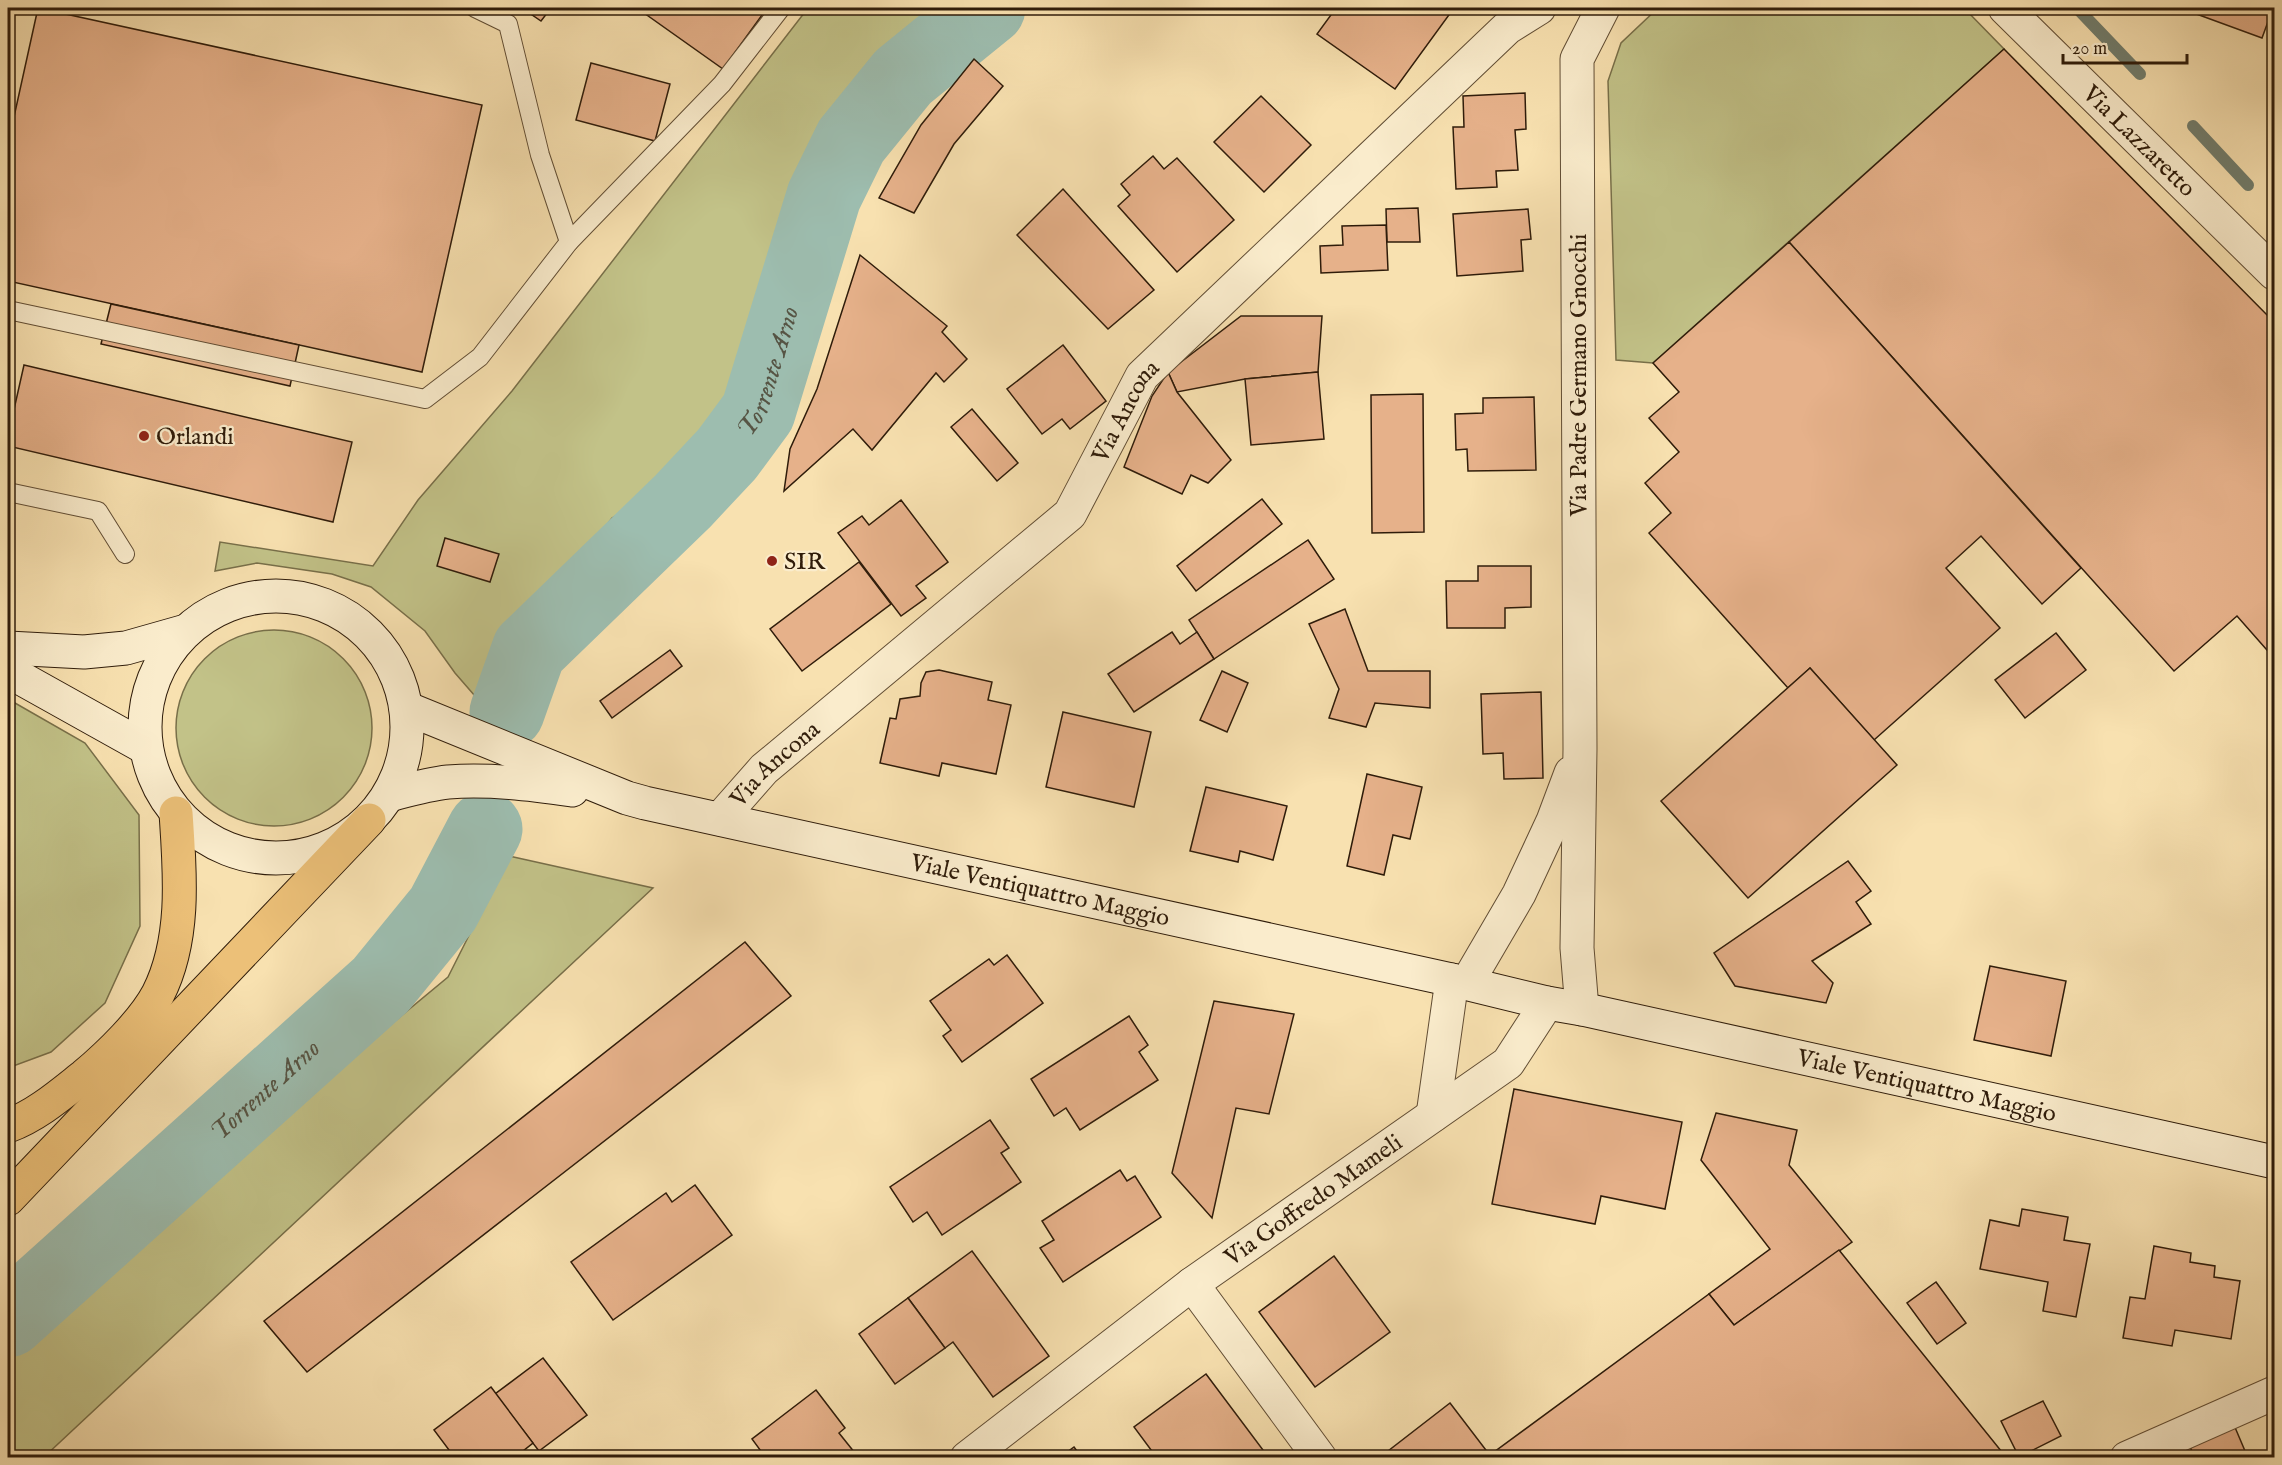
<svg xmlns="http://www.w3.org/2000/svg" width="2282" height="1465" font-family="'IM FELL English',serif">
<style>
.green{fill:#c2c288;stroke:#786f49;stroke-width:1.5}
.lines{fill:none;stroke-linecap:round;stroke-linejoin:round}
.stream{stroke:#717d6d;stroke-width:12}
.river{stroke:#9dbdaf;stroke-width:75}
.building{fill:#e6b18a;stroke:#2f1c0a;stroke-width:1.5}
.service-casing{stroke:#614d34;stroke-width:20}
.minor-casing{stroke:#614d34;stroke-width:35}
.secondary-casing{stroke:#2f1c0a;stroke-width:35}
.motorway-casing{stroke:#2f1c0a;stroke-width:35}
.service{stroke:#faeccc;stroke-width:18}
.minor{stroke:#faeccc;stroke-width:33}
.secondary{stroke:#faeccc;stroke-width:33}
.motorway{stroke:#ecc078;stroke-width:33}
.poi-dot{fill:#8f2418;stroke:#faeccc;stroke-width:2}
.labels{text-anchor:middle;stroke-width:4.5;stroke-linejoin:round;paint-order:stroke}
.street-label{font-size:24px;fill:#2f1c0a;stroke:#faeccc}
.poi-label{font-size:24px;fill:#2f1c0a;stroke:#faeccc;text-anchor:start}
.water-label{font-size:26px;font-style:italic;fill:#565444;stroke:#faeccc}
</style>
<rect width="100%" height="100%" fill="#f8e1b0"/>
<filter id="stains"><feTurbulence type="fractalNoise" baseFrequency=".00333" numOctaves="4"/><feColorMatrix values="0 0 0 0 .2 0 0 0 0 .09 0 0 0 0 .02 0 0 0 .5 -.17"/></filter>
<radialGradient id="worn" r=".72"><stop offset=".6" stop-color="#630" stop-opacity="0"/><stop offset="1" stop-color="#630" stop-opacity=".3"/></radialGradient>
<g class="green">
<path d="M808 8H956L943 14 904 56 851 117 805 210 741 371V405L667 487 612 518 475 696 455 673 425 631 371 587 332 574 257 563 215 571 220 542 373 566 418 500 512 391Z"/>
<path d="M1658 8H1964L2004 49 1653 363 1616 360 1608 81 1621 43Z"/>
<circle cx="274" cy="728" r="98"/>
<path d="M8 699 85 743 139 815 140 926 105 1003 51 1052 8 1068Z"/>
<path d="M509 856 653 888 44 1457H8V1354L78 1284 448 977Z"/>
</g>
<g class="lines">
<g class="stream">
<path d="M2077 8 2140 74"/>
<path d="M2193 126 2248 185"/>
</g>
<g class="river">
<path id="s1" d="M507 712 529 650 683 501 727 454 758 412 824 196 851 141 903 77 988 8"/>
<path id="s2" d="M8 1320 381 985 443 909 485 829"/>
</g>
</g>
<g class="building">
<path d="M38 8 482 105 422 372 8 281V144Z"/>
<path d="M522 8H551L541 21Z"/>
<path d="M637 8H767L723 69Z"/>
<path d="M1336 8H1454L1395 89 1317 34Z"/>
<path d="M2180 8H2273L2262 38Z"/>
<path d="M2004 49 2274 322V658L2237 616 2174 671 1789 242Z"/>
<path d="M974 59 1003 86 954 144 914 213 879 198 921 125Z"/>
<path d="M591 63 670 84 655 141 576 120Z"/>
<path d="M1525 93 1526 129 1515 130 1518 170 1496 171 1497 187 1456 189 1453 127H1464L1463 96Z"/>
<path d="M1261 96 1311 145 1264 192 1214 142Z"/>
<path d="M1153 156 1164 169 1177 158 1234 220 1177 272 1118 206 1130 195 1121 184Z"/>
<path d="M1063 189 1154 290 1108 329 1017 235Z"/>
<path d="M1418 208 1420 242H1387L1386 209Z"/>
<path d="M1528 209 1531 239 1521 240 1523 271 1457 276 1453 214Z"/>
<path d="M1386 225 1388 270 1321 273 1320 246 1343 245 1342 226Z"/>
<path d="M1789 242 2081 568 2042 604 1981 536 1946 568 2000 628 1874 740 1810 668 1788 688 1649 533 1671 513 1645 483 1679 452 1649 418 1679 392 1653 363Z"/>
<path d="M860 255 947 326 942 332 967 359 944 382 936 373 872 450 853 429 784 491 790 449 817 389Z"/>
<path d="M111 304 299 345 290 386 101 344Z"/>
<path d="M1241 316H1322L1318 372 1245 379 1177 392 1168 372Z"/>
<path d="M1063 345 1106 401 1070 429 1062 419 1042 434 1007 389Z"/>
<path d="M24 365 352 442 333 522 8 446V436Z"/>
<path d="M1168 372 1177 392 1231 460 1208 483 1191 475 1182 494 1124 467 1152 396Z"/>
<path d="M1318 372 1324 439 1251 445 1245 379Z"/>
<path d="M1423 394 1424 532 1372 533 1371 395Z"/>
<path d="M1534 397 1536 470 1468 471 1467 449 1456 450 1455 414 1483 413V398Z"/>
<path d="M972 409 1018 463 997 481 951 427Z"/>
<path d="M1262 499 1282 524 1196 591 1177 566Z"/>
<path d="M901 500 948 562 916 586 926 598 901 616 838 533 862 516 869 525Z"/>
<path d="M445 538 499 554 490 582 437 566Z"/>
<path d="M1308 540 1334 579 1214 659 1189 620Z"/>
<path d="M859 562 891 604 802 671 770 629Z"/>
<path d="M1478 566H1531V607L1505 608V628H1447L1446 581H1478Z"/>
<path d="M1345 609 1368 671H1430V708L1375 703 1366 727 1329 718 1339 689 1309 624Z"/>
<path d="M1172 632 1180 644 1197 632 1214 659 1134 712 1108 674Z"/>
<path d="M2056 633 2086 670 2025 718 1995 680Z"/>
<path d="M670 650 682 666 612 718 600 701Z"/>
<path d="M1810 668 1897 765 1748 898 1661 801Z"/>
<path d="M939 670 992 682 988 700 1011 705 996 774 942 763 939 776 880 763 890 718 896 719 900 699 920 696 921 683 926 672Z"/>
<path d="M1222 671 1248 683 1227 732 1200 720Z"/>
<path d="M1541 692 1543 778 1504 779 1503 753 1483 754 1481 694Z"/>
<path d="M1063 712 1151 732 1134 807 1046 787Z"/>
<path d="M1367 774 1422 787 1410 839 1393 835 1384 875 1347 866Z"/>
<path d="M1206 787 1287 806 1273 860 1240 851 1238 862 1190 851Z"/>
<path d="M1848 861 1871 891 1856 902 1871 924 1812 961 1833 983 1826 1003 1735 986 1714 953Z"/>
<path d="M745 942 791 996 307 1372 264 1321Z"/>
<path d="M1007 955 1043 1003 962 1062 943 1036 951 1030 930 1001 989 959 994 965Z"/>
<path d="M1990 966 2066 981 2051 1056 1974 1040Z"/>
<path d="M1214 1001 1294 1014 1269 1114 1236 1108 1212 1218 1172 1173Z"/>
<path d="M1129 1016 1148 1045 1139 1052 1158 1080 1080 1130 1066 1108 1054 1116 1031 1079Z"/>
<path d="M1514 1089 1682 1122 1665 1209 1601 1196 1595 1224 1492 1204Z"/>
<path d="M1716 1113 1797 1130 1789 1165 1852 1242 1734 1325 1709 1294 1770 1249 1701 1160Z"/>
<path d="M990 1120 1009 1148 1001 1153 1021 1182 942 1235 927 1212 913 1222 890 1187Z"/>
<path d="M1120 1170 1127 1181 1135 1176 1161 1217 1063 1282 1040 1248 1054 1240 1042 1221Z"/>
<path d="M695 1185 732 1235 613 1320 571 1262 666 1193 672 1202Z"/>
<path d="M2022 1209 2068 1217 2064 1240 2090 1244 2076 1317 2043 1311 2048 1282 1980 1269 1990 1220 2019 1226Z"/>
<path d="M2154 1246 2191 1253 2190 1262 2215 1266 2214 1277 2240 1281 2231 1339 2175 1330 2172 1346 2123 1338 2130 1297 2145 1299Z"/>
<path d="M1839 1250 2006 1457 1492 1458 1490 1455 1709 1294 1734 1325Z"/>
<path d="M972 1251 1049 1356 993 1397 953 1342 945 1348 908 1298Z"/>
<path d="M1334 1256 1390 1332 1315 1387 1259 1312Z"/>
<path d="M1936 1282 1966 1323 1937 1344 1907 1303Z"/>
<path d="M908 1298 945 1348 895 1384 859 1334Z"/>
<path d="M543 1358 587 1415 539 1451 495 1394Z"/>
<path d="M1206 1374 1269 1458H1157L1134 1427Z"/>
<path d="M491 1387 533 1443 514 1458H455L434 1430Z"/>
<path d="M816 1390 845 1428 839 1433 859 1458H766L752 1439Z"/>
<path d="M2043 1401 2061 1436 2019 1457 2001 1421Z"/>
<path d="M1450 1403 1492 1458H1379Z"/>
<path d="M2234 1425 2248 1458H2195L2189 1445Z"/>
<path d="M2189 1445 2195 1458H2163Z"/>
<path d="M1074 1447 1082 1458H1059Z"/>
</g>
<g class="lines">
<g class="service-casing">
<g id="service">
<path d="M569 242 722 84 781 8"/>
<path d="M8 310 425 399 480 357 569 242 540 155 508 24 475 8"/>
<path d="M8 492 98 511 125 554"/>
</g>
</g>
<g class="minor-casing">
<g id="minor">
<path id="s3" d="M2005 8 2274 273"/>
<path id="s4" d="M720 819 764 769 1070 514 1142 376 1507 28 1539 8"/>
<path d="M1467 983 1519 894 1553 821 1571 773"/>
<path d="M1582 1009 1577 948 1580 749 1577 59 1603 8"/>
<path d="M1433 1115 1452 980"/>
<path d="M1192 1284 1320 1458"/>
<path id="s5" d="M967 1458 1192 1284 1508 1063 1547 1003"/>
<path d="M2127 1458 2274 1393"/>
</g>
</g>
<g class="secondary-casing">
<g id="secondary">
<circle cx="276" cy="727" r="131"/>
<path d="M8 648 84 652 126 648 186 631"/>
<path d="M8 671 146 748"/>
<path id="s6" d="M406 708 627 798 645 803 1452 980 1547 1003 1582 1009 2274 1162"/>
<path d="M389 795C408 790 428 784 448 782 490 779 530 784 572 790"/>
</g>
</g>
<g class="motorway-casing">
<g id="motorway">
<path d="M8 1126C37 1115 60 1095 84 1076 109 1055 143 1022 158 994 186 939 180 872 176 813"/>
<path d="M8 1199 369 820"/>
</g>
</g>
<use href="#service" class="service"/>
<use href="#minor" class="minor"/>
<use href="#secondary" class="secondary"/>
<use href="#motorway" class="motorway"/>
</g>
<g class="poi-dot">
<circle cx="144" cy="436" r="6"/>
<circle cx="772" cy="561" r="6"/>
</g>
<g class="labels">
<g class="street-label">
<text dy="8" stroke="none"><textPath href="#s3" startOffset="189">Via Lazzaretto</textPath></text>
<text transform="translate(1578 375) rotate(-90)" y="8">Via Padre Germano Gnocchi</text>
<text dy="8" stroke="none"><textPath href="#s4" startOffset="582">Via Ancona</textPath></text>
<text dy="8" stroke="none"><textPath href="#s4" startOffset="78">Via Ancona</textPath></text>
<text dy="8" stroke="none"><textPath href="#s6" startOffset="662">Viale Ventiquattro Maggio</textPath></text>
<text dy="8" stroke="none"><textPath href="#s6" startOffset="1570">Viale Ventiquattro Maggio</textPath></text>
<text dy="8" stroke="none"><textPath href="#s5" startOffset="432">Via Goffredo Mameli</textPath></text>
</g>
<g class="poi-label">
<text x="156" y="444">Orlandi</text>
<text x="784" y="569">SIR</text>
</g>
<g class="water-label">
<text dy="9" stroke="none"><textPath href="#s1" startOffset="438">Torrente Arno</textPath></text>
<text dy="9" stroke="none"><textPath href="#s2" startOffset="345">Torrente Arno</textPath></text>
</g>
</g>
<rect width="2282" height="1465" fill="none" stroke="#f8e1b0" stroke-width="30"/>
<rect x="9" y="9" width="2264" height="1447" fill="none" stroke="#2f1c0a" stroke-width="3"/>
<rect x="15" y="15" width="2252" height="1435" fill="none" stroke="#2f1c0a" stroke-width="1.5"/>
<path d="M2063 54v9h124v-9" fill="none" stroke="#2f1c0a" stroke-width="3"/>
<text x="2072" y="54" font-size="18" fill="#2f1c0a" stroke="#faeccc" stroke-width="4.5" paint-order="stroke">20 m</text>
<rect width="100%" height="100%" filter="url(#stains)"/>
<rect width="100%" height="100%" fill="url(#worn)"/>
</svg>
